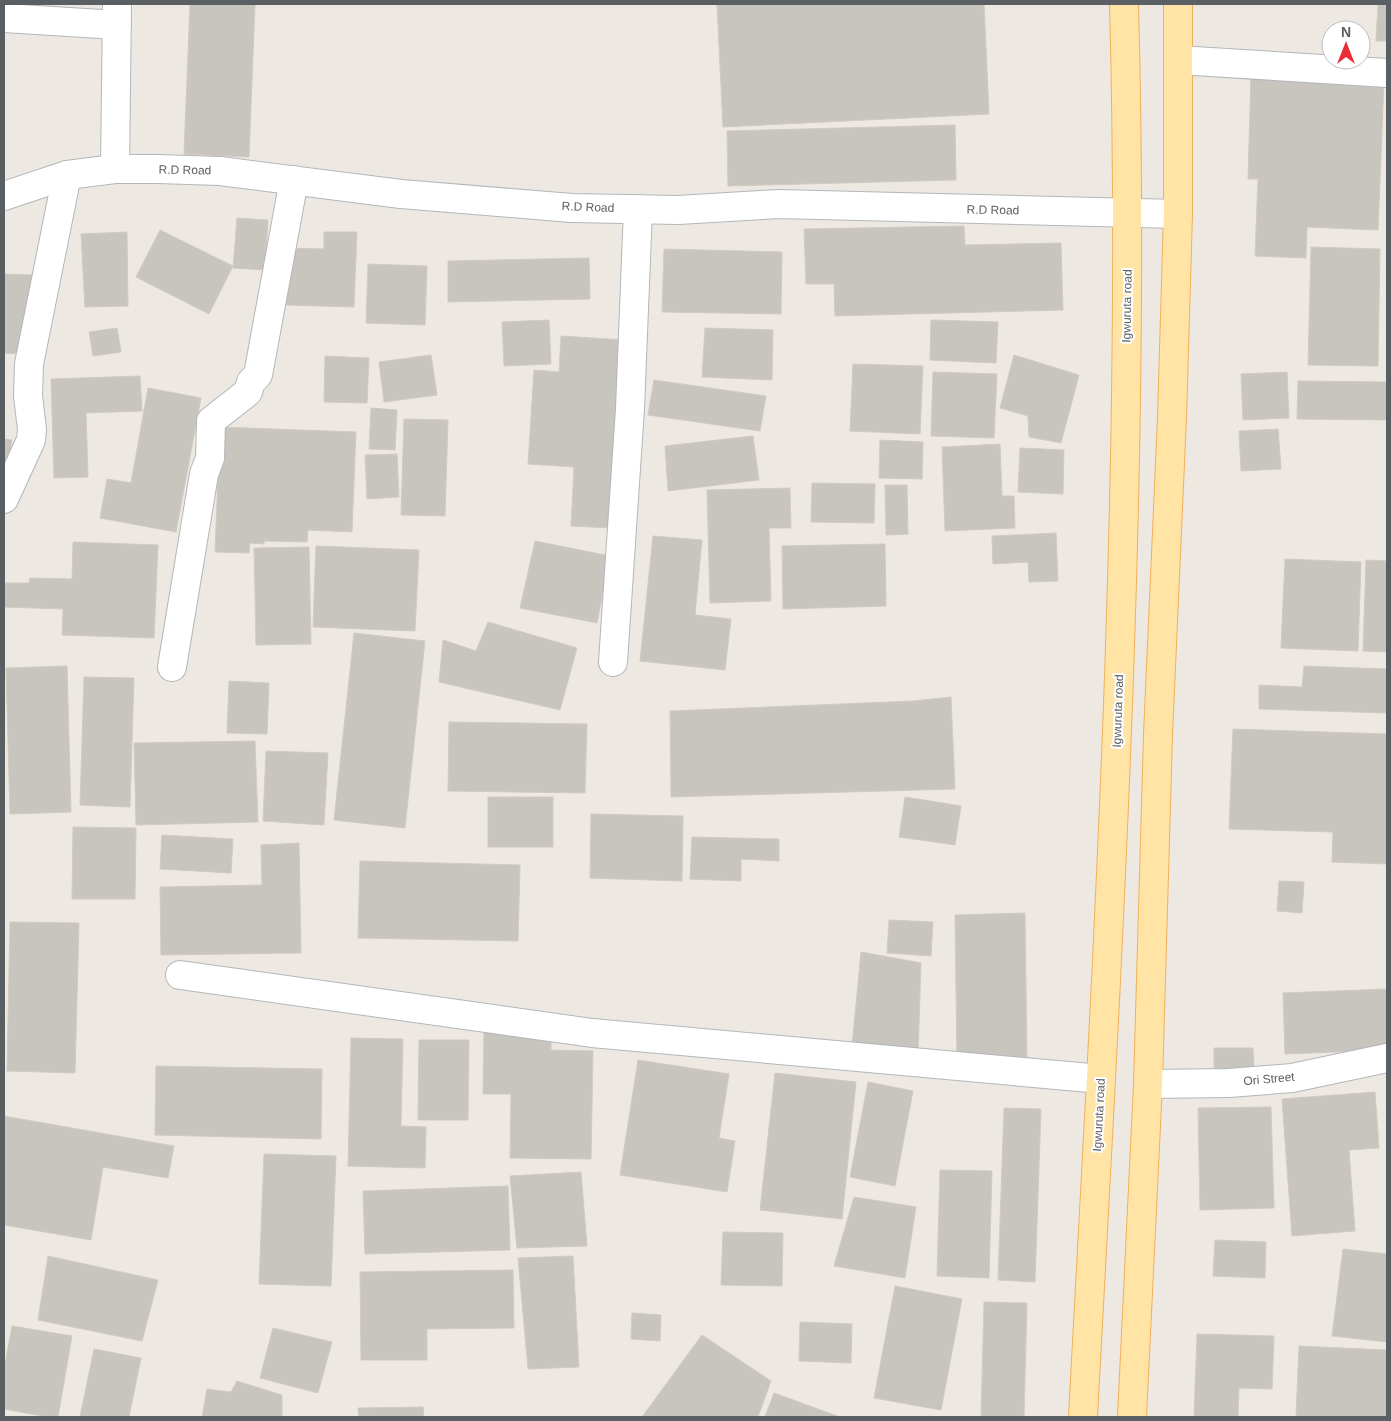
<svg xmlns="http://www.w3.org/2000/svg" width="1391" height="1421" font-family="Helvetica,sans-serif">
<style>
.building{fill:#c8c4be;stroke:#d2cac0}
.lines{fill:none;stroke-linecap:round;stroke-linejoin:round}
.minor-casing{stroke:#b3b6ba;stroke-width:30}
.major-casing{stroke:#f0b058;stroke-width:30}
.minor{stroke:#fff;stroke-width:28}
.major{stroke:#ffe4a6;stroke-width:28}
.labels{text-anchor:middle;stroke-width:4;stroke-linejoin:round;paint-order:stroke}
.street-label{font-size:12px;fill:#5a5f63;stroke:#fff}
</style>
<rect width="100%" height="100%" fill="#ede9e2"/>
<g class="building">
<path d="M190 4H255L249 157 184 154Z"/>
<path d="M717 4H984L989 114 723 127Z"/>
<path d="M1378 4H1387V41H1376Z"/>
<path d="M1251 75 1384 80 1378 230 1307 227 1306 258 1255 256 1258 179H1248Z"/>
<path d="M955 125 956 180 728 186 727 131Z"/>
<path d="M237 218 268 220 265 270 233 268Z"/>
<path d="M964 226 965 245 1061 243 1063 310 835 316 834 284H806L804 229Z"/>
<path d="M160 230 233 266 209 314 136 277Z"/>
<path d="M127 232 128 306 85 307 81 234Z"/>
<path d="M324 232H357L354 307 286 305 288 248 324 249Z"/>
<path d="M1311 247 1380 249 1378 366 1308 365Z"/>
<path d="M664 249 782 252 781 314 662 312Z"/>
<path d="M589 258 590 299 448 302V261Z"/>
<path d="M368 264 427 266 425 325 366 323Z"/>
<path d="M4 274 33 275 30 354 4 353Z"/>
<path d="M549 320 551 364 504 366 502 322Z"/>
<path d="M931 320 998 322 996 363 930 360Z"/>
<path d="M117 328 121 352 93 356 89 332Z"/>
<path d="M705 328 773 330 772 380 702 377Z"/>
<path d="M561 336 624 340 611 528 571 526 574 467 528 464 534 370 559 372Z"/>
<path d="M431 355 437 395 384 402 379 362Z"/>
<path d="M1014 355 1079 375 1061 443 1029 437 1028 416 1000 408Z"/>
<path d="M325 356 369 358 367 403 324 402Z"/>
<path d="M853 364 923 366 920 434 850 431Z"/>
<path d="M933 372 997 374 994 438 931 436Z"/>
<path d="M1287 372 1289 418 1243 420 1241 374Z"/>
<path d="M140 376 142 411 86 413 88 477 54 478 51 379Z"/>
<path d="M654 380 766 396 760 431 648 415Z"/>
<path d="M1298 381 1387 382V420L1297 419Z"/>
<path d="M148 388 201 398 176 532 100 518 107 479 131 483Z"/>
<path d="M371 408 397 410 395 450 369 449Z"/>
<path d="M404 419 448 420 445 516 401 515Z"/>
<path d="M220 427 356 432 352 532 308 530 307 542 264 541V544L250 543 249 553 215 552Z"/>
<path d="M1278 429 1281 469 1241 471 1239 431Z"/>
<path d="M753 436 759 480 668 491 665 446Z"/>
<path d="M4 439 12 440 8 463 4 462Z"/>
<path d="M880 440 923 442 922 479 879 478Z"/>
<path d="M1000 444 1002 496H1014L1015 528 945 531 942 447Z"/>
<path d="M1020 448 1064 450 1063 494 1018 492Z"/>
<path d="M397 454 399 497 367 499 365 455Z"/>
<path d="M812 483 875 484 874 523 811 522Z"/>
<path d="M885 485H907L908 534 886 535Z"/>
<path d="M790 488 791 528H769L771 601 710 603 707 490Z"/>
<path d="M1056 533 1058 581 1029 582 1028 562 993 564 992 536Z"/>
<path d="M653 536 702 540 695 615 731 619 725 670 640 661Z"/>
<path d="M535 541 610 556 597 623 520 608Z"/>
<path d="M73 542 158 545 154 638 62 635 63 609 4 607V583H29L30 578 72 579Z"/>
<path d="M885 544 886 606 783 609 782 546Z"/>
<path d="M316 546 419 550 415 631 313 627Z"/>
<path d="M309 547 311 644 256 645 254 548Z"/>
<path d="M1285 559 1361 562 1358 651 1281 648Z"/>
<path d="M1366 560 1387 561V652L1363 651Z"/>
<path d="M488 622 577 648 560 710 439 682 443 640 476 651Z"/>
<path d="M354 633 425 641 405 828 334 820Z"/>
<path d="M67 666 71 812 10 814 6 668Z"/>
<path d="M1304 666 1387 669V713L1259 709V685L1302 687Z"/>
<path d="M84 677 134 678 130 807 80 805Z"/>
<path d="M229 681 269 683 267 734 227 733Z"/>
<path d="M951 697 955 789 671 797 670 711 913 701Z"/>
<path d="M449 722 587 724 585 793 448 791Z"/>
<path d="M1233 729 1387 734V864L1332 862 1333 832 1229 829Z"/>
<path d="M255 741 258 822 136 825 134 743Z"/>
<path d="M266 751 328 753 324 825 263 821Z"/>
<rect x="488" y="797" width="65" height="50"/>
<path d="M905 797 961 806 955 845 899 837Z"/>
<path d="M591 814 683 816 682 881 590 878Z"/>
<path d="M73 827 136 828 135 899H72Z"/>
<path d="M162 835 233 839 231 873 160 869Z"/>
<path d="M692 837 779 839V861L741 859V881L690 879Z"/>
<path d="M299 843 301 953 161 955 160 887 262 885 261 845Z"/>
<path d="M360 861 520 865 518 941 358 938Z"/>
<path d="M1279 881 1304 882 1302 913 1277 911Z"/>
<path d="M1025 913 1027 1061 957 1062 955 915Z"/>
<path d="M889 920 933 922 931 956 887 953Z"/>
<path d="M10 922 79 923 75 1073 7 1071Z"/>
<path d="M861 952 921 963 918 1054 852 1046Z"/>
<path d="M1387 989V1050L1285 1054 1283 993Z"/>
<path d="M484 1032 551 1033V1050L593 1051 591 1159 510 1158 511 1094H483Z"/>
<path d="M351 1038 403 1039 401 1126 426 1127 425 1168 348 1166Z"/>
<path d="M419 1040H469L468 1120H418Z"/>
<path d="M1214 1048H1253L1254 1068 1214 1069Z"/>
<path d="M638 1060 729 1074 719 1138 735 1141 727 1192 620 1175Z"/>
<path d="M156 1066 322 1069 321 1139 155 1135Z"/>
<path d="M775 1073 856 1082 842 1219 760 1210Z"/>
<path d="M868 1082 913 1091 895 1186 850 1177Z"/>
<path d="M1375 1092 1379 1148 1349 1150 1355 1231 1292 1236 1282 1099Z"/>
<path d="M1271 1107 1274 1208 1200 1210 1198 1108Z"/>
<path d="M1004 1108 1041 1109 1035 1282 998 1280Z"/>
<path d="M4 1116 174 1146 168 1178 103 1167 91 1240 4 1225Z"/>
<path d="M264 1154 336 1156 331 1286 259 1284Z"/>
<path d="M940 1170 992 1171 989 1278 937 1276Z"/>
<path d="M581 1172 587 1246 517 1248 510 1176Z"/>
<path d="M508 1186 510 1250 365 1254 363 1191Z"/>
<path d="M854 1197 916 1207 905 1278 834 1266Z"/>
<path d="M723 1232 783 1233 782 1286 721 1285Z"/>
<path d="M1215 1240 1266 1242 1265 1278 1213 1276Z"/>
<path d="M1343 1249 1387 1254V1342L1332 1336Z"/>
<path d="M48 1256 158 1280 142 1341 38 1320Z"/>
<path d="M573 1256 579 1367 528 1369 518 1258Z"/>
<path d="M513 1270 514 1328 427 1329V1360H361L360 1272Z"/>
<path d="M895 1286 962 1299 941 1410 874 1398Z"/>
<path d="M984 1302 1027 1303 1024 1417H981Z"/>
<path d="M632 1313 661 1315 660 1341 631 1339Z"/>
<path d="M800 1322 852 1324 851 1363 799 1361Z"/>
<path d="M12 1326 72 1336 58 1417H48L4 1409V1370Z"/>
<path d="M273 1328 332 1342 318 1393 260 1378Z"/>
<path d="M1197 1334 1274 1336 1272 1389 1239 1388 1238 1417H1194Z"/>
<path d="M702 1335 771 1381 758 1417H642Z"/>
<path d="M1299 1346 1387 1350V1417H1296Z"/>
<path d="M94 1349 141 1358 129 1417H80Z"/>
<path d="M237 1381 282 1395V1417H202L207 1389 231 1392Z"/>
<path d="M774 1393 840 1417H765Z"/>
<path d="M423 1407 424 1417H359L358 1408Z"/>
</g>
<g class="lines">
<g class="minor-casing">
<g id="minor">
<path d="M4 18 117 25"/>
<path d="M1178 60 1387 73"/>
<path d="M115 169 117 4"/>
<path d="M4 196 67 175 115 169H158L220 171 401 194 572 208 678 210 779 204 1178 214"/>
<path d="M4 499 31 440 32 429 28 396 29 364 67 175"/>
<path d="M613 662 630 409 638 209"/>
<path d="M172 667 204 474 210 458 211 421 248 392 251 382 258 375 294 180"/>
<path d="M180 975 592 1033 1101 1079"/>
<path d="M1148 1084 1229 1083 1292 1078 1387 1058"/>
</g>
</g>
<g class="major-casing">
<g id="major">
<path d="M1083 1417C1108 947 1137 475 1124 4"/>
<path d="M1132 1417 1148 1084 1158 735 1172 418 1178 214V4"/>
</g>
</g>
<use href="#minor" class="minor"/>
<use href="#major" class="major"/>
</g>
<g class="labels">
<g class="street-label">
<text transform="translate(185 170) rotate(1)" y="4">R.D Road</text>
<text transform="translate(588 207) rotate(2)" y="4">R.D Road</text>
<text transform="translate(993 210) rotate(1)" y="4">R.D Road</text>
<text transform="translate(1127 306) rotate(-89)" y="4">Igwuruta road</text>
<text transform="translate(1118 711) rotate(-88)" y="4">Igwuruta road</text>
<text transform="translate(1269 1079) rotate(-5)" y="4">Ori Street</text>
<text transform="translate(1099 1115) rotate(-87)" y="4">Igwuruta road</text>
</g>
</g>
<rect width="1391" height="1421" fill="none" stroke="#5a5f63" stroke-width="10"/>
<g transform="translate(1346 45)"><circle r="24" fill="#ffffff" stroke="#bdbfc1"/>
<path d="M0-4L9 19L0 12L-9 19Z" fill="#e82d39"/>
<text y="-8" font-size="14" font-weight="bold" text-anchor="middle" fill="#5a5f63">N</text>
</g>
</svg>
